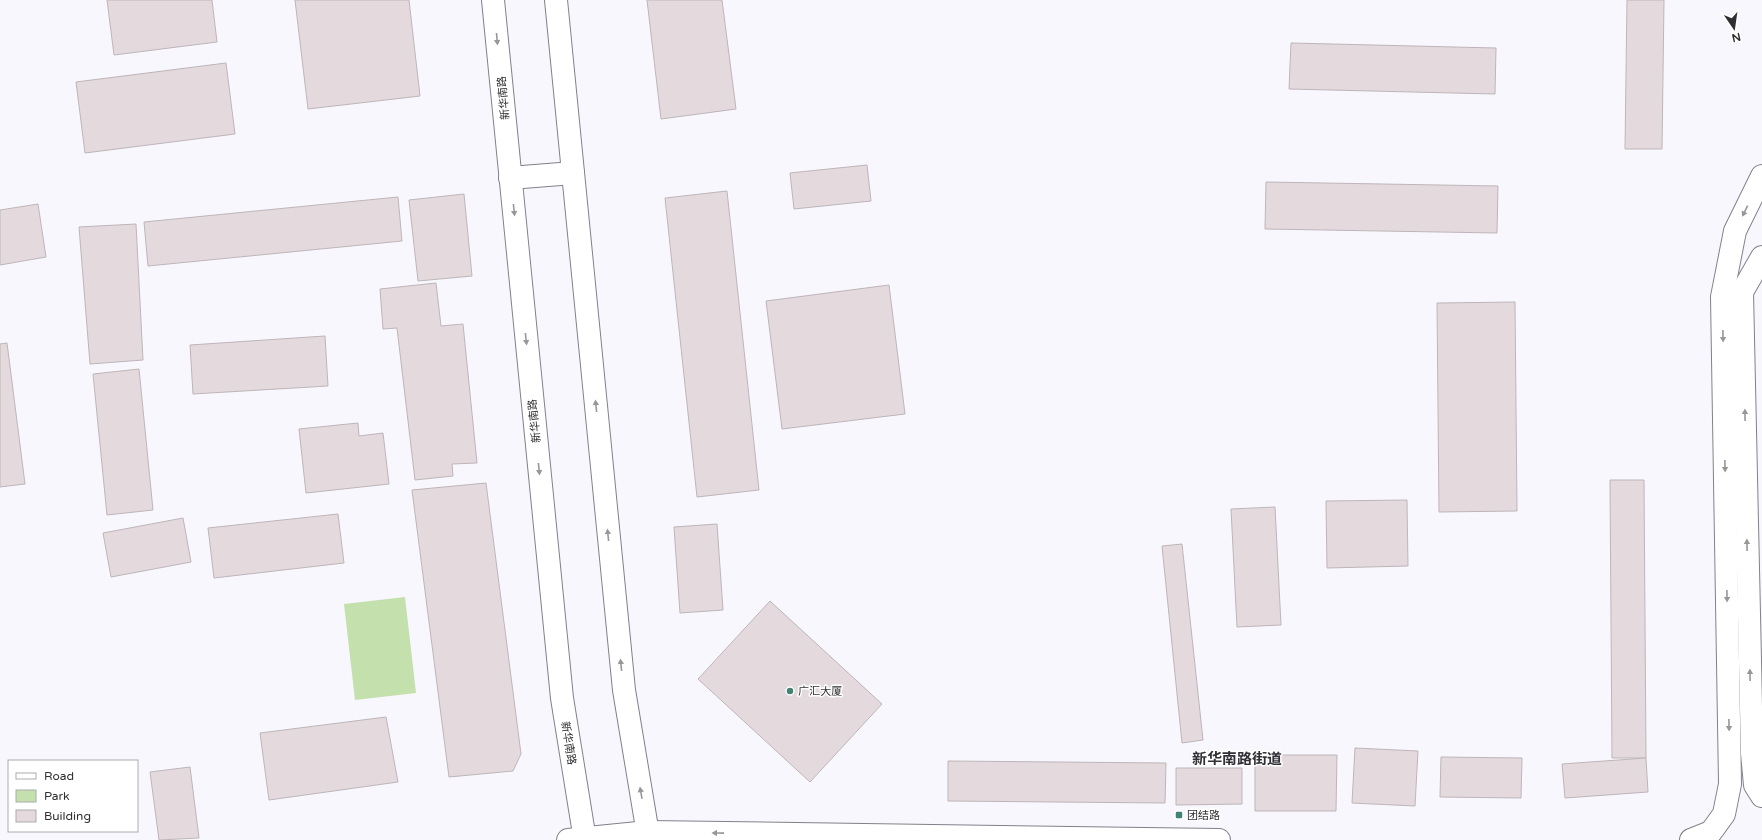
<svg xmlns="http://www.w3.org/2000/svg" width="1762" height="840" font-family="'Varela Round','Noto Sans SC',sans-serif">
<style>
.green{fill:#c3e0ad}
.building{fill:#e4dadd;stroke:#beb5b8}
.lines{fill:none;stroke-linecap:round;stroke-linejoin:round}
.secondary-casing{stroke:#828189;stroke-width:24}
.primary-casing{stroke:#828189;stroke-width:24}
.highway-casing{stroke:#828189;stroke-width:24}
.secondary{stroke:#fff;stroke-width:22}
.primary{stroke:#fff;stroke-width:22}
.highway{stroke:#fff;stroke-width:22}
.oneway{fill:#979798}
.poi-dot{fill:#428474;stroke:#fff;stroke-width:1.5}
.labels{text-anchor:middle;stroke-width:3;stroke-linejoin:round;paint-order:stroke}
.street-label{font-size:11px;fill:#2f2f32;stroke:#fff}
.poi-label{font-size:11px;fill:#2f2f32;stroke:#fff;text-anchor:start}
.district-label{font-size:15px;font-weight:bold;fill:#313037;stroke:#fff}
</style>
<rect width="100%" height="100%" fill="#f8f7fe"/>
<path class="green" d="M405 597 416 693 355 700 344 604Z"/>
<g class="building">
<path d="M107 0H212L217 42 114 55Z"/>
<path d="M295 0H409L420 96 308 109Z"/>
<path d="M647 0H722L736 109 661 119Z"/>
<path d="M1627 0H1664L1662 149H1625Z"/>
<path d="M1291 43 1496 48 1495 94 1289 89Z"/>
<path d="M226 63 235 134 85 153 76 82Z"/>
<path d="M867 165 871 201 794 209 790 173Z"/>
<path d="M1266 182 1498 186 1497 233 1265 229Z"/>
<path d="M727 191 759 490 697 497 665 198Z"/>
<path d="M464 194 472 276 418 281 409 200Z"/>
<path d="M398 197 402 241 148 266 144 222Z"/>
<path d="M38 204 46 257 0 265V210Z"/>
<path d="M136 224 143 360 90 364 79 227Z"/>
<path d="M436 283 441 326 463 324 477 463 452 464 453 476 415 480 397 328 383 329 380 289Z"/>
<path d="M889 285 905 414 782 429 766 301Z"/>
<path d="M1515 302 1517 511 1439 512 1437 303Z"/>
<path d="M325 336 328 386 193 394 190 345Z"/>
<path d="M7 343 25 484 0 487V344Z"/>
<path d="M139 369 153 510 107 515 93 374Z"/>
<path d="M358 423 359 436 383 433 389 484 306 493 299 429Z"/>
<path d="M1610 480H1644L1646 758H1612Z"/>
<path d="M486 483 521 754 513 771 449 777 412 490Z"/>
<path d="M1407 500 1408 566 1327 568 1326 501Z"/>
<path d="M1275 507 1281 625 1237 627 1231 509Z"/>
<path d="M338 514 344 563 214 578 208 528Z"/>
<path d="M183 518 191 562 111 577 103 533Z"/>
<path d="M717 524 723 610 680 613 674 527Z"/>
<path d="M1182 544 1203 740 1182 743 1162 546Z"/>
<path d="M770 601 882 704 810 782 698 679Z"/>
<path d="M386 717 398 782 269 800 260 733Z"/>
<path d="M1355 748 1418 751 1415 806 1352 803Z"/>
<path d="M1255 755H1337L1336 811H1255Z"/>
<path d="M1441 757 1522 758 1521 798 1440 797Z"/>
<path d="M1646 758 1648 792 1565 798 1562 764Z"/>
<path d="M948 761 1166 763 1165 803 948 801Z"/>
<path d="M190 767 199 838 159 840 150 772Z"/>
<path d="M1176 768H1242V804L1176 805Z"/>
</g>
<g class="lines">
<g class="secondary-casing">
<g id="secondary">
<path d="M493 0 562 698 585 840"/>
<path d="M556 0 624 690 649 840"/>
<path d="M510 178 573 173"/>
<path d="M648 832 1219 840"/>
</g>
</g>
<g class="primary-casing">
<path id="primary" d="M568 840 648 832"/>
</g>
<g class="highway-casing">
<g id="highway">
<path d="M1762 257 1742 292 1752 753 1755 785 1762 796"/>
<path d="M1691 840 1711 832 1724 814 1730 784 1722 297 1735 231 1762 176"/>
</g>
</g>
<use href="#secondary" class="secondary"/>
<use href="#primary" class="primary"/>
<use href="#highway" class="highway"/>
</g>
<defs><path id="oneway-solid" d="M-6-.8H1V-3.2L6.5 0L1 3.2V.8H-6Z"/></defs>
<g class="oneway">
<use href="#oneway-solid" transform="translate(497 39) rotate(85)"/>
<use href="#oneway-solid" transform="translate(514 210) rotate(84)"/>
<use href="#oneway-solid" transform="translate(1745 211) rotate(116)"/>
<use href="#oneway-solid" transform="translate(1723 336) rotate(89)"/>
<use href="#oneway-solid" transform="translate(526 339) rotate(84)"/>
<use href="#oneway-solid" transform="translate(596 406) rotate(-96)"/>
<use href="#oneway-solid" transform="translate(1745 415) rotate(-91)"/>
<use href="#oneway-solid" transform="translate(1725 466) rotate(89)"/>
<use href="#oneway-solid" transform="translate(539 469) rotate(84)"/>
<use href="#oneway-solid" transform="translate(608 535) rotate(-96)"/>
<use href="#oneway-solid" transform="translate(1747 545) rotate(-91)"/>
<use href="#oneway-solid" transform="translate(1727 596) rotate(89)"/>
<use href="#oneway-solid" transform="translate(621 665) rotate(-96)"/>
<use href="#oneway-solid" transform="translate(1750 675) rotate(-91)"/>
<use href="#oneway-solid" transform="translate(1729 725) rotate(89)"/>
<use href="#oneway-solid" transform="translate(641 793) rotate(-100)"/>
<use href="#oneway-solid" transform="translate(718 833) rotate(-179)"/>
</g>
<g class="poi-dot">
<circle cx="790" cy="691" r="4"/>
<rect x="1175" y="811" width="8" height="8" rx="2"/>
</g>
<g class="labels">
<g class="street-label">
<text transform="translate(503 98) rotate(-95)" y="4">新华南路</text>
<text transform="translate(534 421) rotate(-96)" y="4">新华南路</text>
<text transform="translate(569 743) rotate(81)" y="4">新华南路</text>
</g>
<g class="poi-label">
<text x="798" y="695">广汇大厦</text>
<text x="1187" y="819">团结路</text>
</g>
<g class="district-label">
<text x="1237" y="764">新华南路街道</text>
</g>
</g>
<rect x="8" y="760" width="130" height="72" fill="#ffffff" stroke="#acacad"/>
<rect x="16" y="773" width="20" height="6" fill="#ffffff" stroke="#acacad"/>
<text x="44" y="780" font-size="12" fill="#2f2f32">Road</text>
<rect x="16" y="790" width="20" height="12" fill="#c3e0ad" stroke="#acacad"/>
<text x="44" y="800" font-size="12" fill="#2f2f32">Park</text>
<rect x="16" y="810" width="20" height="12" fill="#e4dadd" stroke="#acacad"/>
<text x="44" y="820" font-size="12" fill="#2f2f32">Building</text>
<g transform="translate(1734 28) rotate(167)" stroke="#ffffff" stroke-width="3" paint-order="stroke">
<path d="M0-3L7 15L0 10L-7 15Z" fill="#2f2f32"/>
<text y="-6" font-size="11" font-weight="bold" text-anchor="middle" fill="#2f2f32">N</text>
</g>
</svg>
